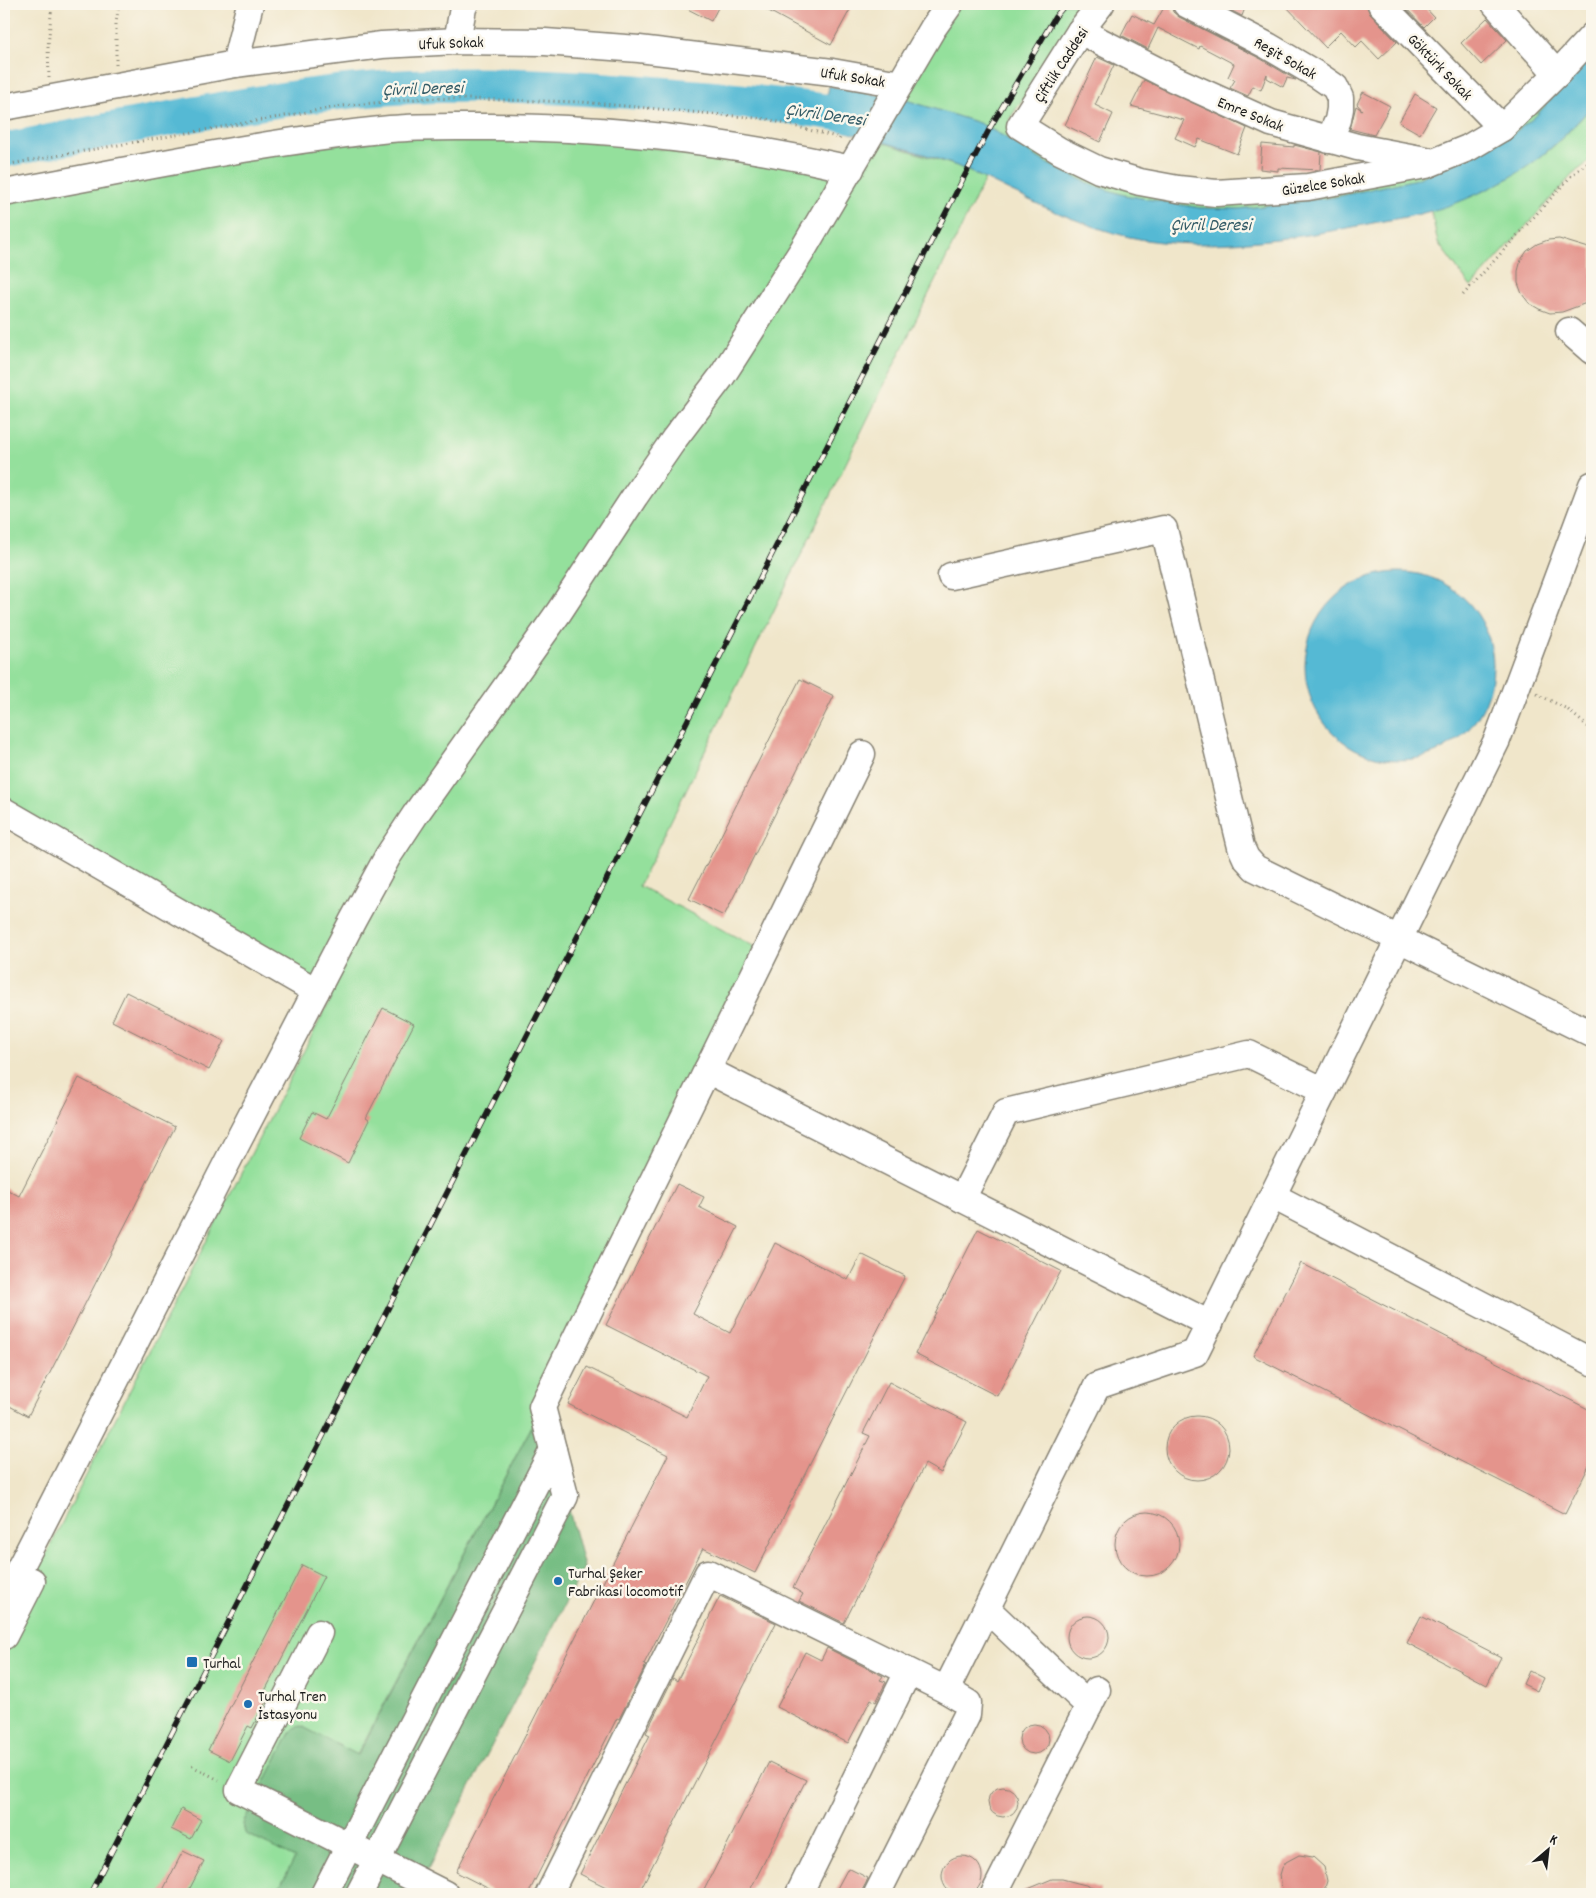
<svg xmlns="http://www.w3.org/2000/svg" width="1596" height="1898" font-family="Dekko,sans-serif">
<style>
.green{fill:#94e09c;stroke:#587e5c}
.forest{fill:#77be84;stroke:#4a6d50}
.water{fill:#55b9d4;stroke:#386a78}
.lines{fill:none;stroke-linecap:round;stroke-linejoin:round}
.river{stroke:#55b9d4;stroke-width:35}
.building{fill:#e4948c}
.minor-casing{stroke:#868173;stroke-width:29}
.path{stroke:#868173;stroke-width:3;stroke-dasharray:1 4;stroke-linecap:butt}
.minor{stroke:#fff;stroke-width:26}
.rail-casing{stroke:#1c1c1c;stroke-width:5.5}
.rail{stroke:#fbf7ec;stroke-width:4;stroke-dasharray:11;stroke-linecap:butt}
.poi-dot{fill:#1f6fb2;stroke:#fbf7ec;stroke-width:2}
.labels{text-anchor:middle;stroke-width:5;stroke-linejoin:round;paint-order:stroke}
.street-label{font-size:16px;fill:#1c1c1c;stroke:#fbf7ec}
.poi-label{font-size:16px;fill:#1c1c1c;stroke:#fbf7ec;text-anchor:start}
.water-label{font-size:18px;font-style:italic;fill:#335b66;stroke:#fbf7ec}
</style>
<rect width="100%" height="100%" fill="#fbf7ec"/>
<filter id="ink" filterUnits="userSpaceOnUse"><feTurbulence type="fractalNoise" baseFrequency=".02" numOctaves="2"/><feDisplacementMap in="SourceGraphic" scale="10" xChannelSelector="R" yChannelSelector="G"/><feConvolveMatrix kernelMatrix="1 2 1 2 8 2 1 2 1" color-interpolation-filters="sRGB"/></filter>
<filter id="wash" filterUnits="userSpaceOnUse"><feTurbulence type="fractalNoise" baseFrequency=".0096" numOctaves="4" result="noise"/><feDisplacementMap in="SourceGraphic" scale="20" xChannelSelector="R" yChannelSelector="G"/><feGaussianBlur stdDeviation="1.12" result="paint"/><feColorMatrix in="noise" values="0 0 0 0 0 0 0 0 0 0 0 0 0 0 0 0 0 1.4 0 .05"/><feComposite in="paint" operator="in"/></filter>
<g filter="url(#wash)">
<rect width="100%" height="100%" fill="#f0e6ca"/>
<g class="green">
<path d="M950 4H1085L1009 120 1178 189 1426 165 1592 54 1535 117 1510 136 1417 179 1335 197 1239 209 1200 208 1124 195 1092 185 1048 164 1003 136 979 123 906 100Z"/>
<path d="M1592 106V159L1572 175 1471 287 1438 243 1431 211C1474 197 1514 179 1549 150 1565 137 1579 121 1592 106Z"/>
<path d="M453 127 851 169 869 138 957 166 985 179 639 886 765 952 542 1407 357 1755 301 1726 290 1733 243 1824 245 1833 250 1836 295 1858 276 1894H4V1636L331 998 4 826V193Z"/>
</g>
<path class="forest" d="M542 1407 584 1567 415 1894H276L295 1858 250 1836 245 1833 243 1824 290 1733 296 1727 301 1726 358 1755Z"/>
<g class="water">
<path d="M1592 54V106C1565 137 1537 164 1500 183 1478 194 1455 205 1431 211 1414 216 1395 219 1378 222 1301 238 1190 256 1114 233 1084 224 1054 212 1025 198 1002 188 981 176 957 166 914 149 867 138 822 125L829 86 906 100 979 123 1003 136 1048 164 1092 185 1124 195 1200 208 1239 209 1335 197 1417 179 1510 136 1535 117Z"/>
<circle cx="1399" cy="666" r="94"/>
</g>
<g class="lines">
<path class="river" d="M4 150C130 127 257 98 385 88 485 81 584 87 683 96 746 101 809 107 871 119"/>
</g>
<g id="blocks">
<g class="building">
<path d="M678 4H720L711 21Z"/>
<path d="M756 4H853L831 45Z"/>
<path d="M1166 4H1171L1173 12 1179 17 1261 59 1296 80 1287 78 1283 87 1267 78V74L1261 90 1253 86 1248 96 1230 88 1235 80 1228 77 1234 64 1200 46 1199 49 1158 28 1148 49 1121 35 1132 14 1154 25Z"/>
<path d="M1218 4H1237L1245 8 1242 16Z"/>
<path d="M1284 4H1366L1370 14 1397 42 1379 59 1362 41 1356 47 1341 31 1325 47Z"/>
<path d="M1402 4H1422L1434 17 1424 27Z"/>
<path d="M1487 18 1507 40 1481 65 1461 43Z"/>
<path d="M1097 57 1114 65 1095 105 1113 114 1100 142 1065 125Z"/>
<path d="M1144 80 1247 128 1237 154 1199 139 1195 147 1175 138 1184 120 1131 106Z"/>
<path d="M1363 92 1390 106 1374 135 1350 129 1356 106 1362 110 1357 104Z"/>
<path d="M1415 94 1436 107 1420 134 1399 122Z"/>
<path d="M1262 144 1294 147V145L1321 152 1320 170 1278 168V171L1260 169Z"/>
<path d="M1559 239 1592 249V301L1562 312 1550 313 1539 309 1529 303 1522 294 1518 283V271L1521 260 1527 251 1537 244 1548 240Z"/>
<path d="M800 679 834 696 724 916 689 899Z"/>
<path d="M126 992 224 1041 209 1070 112 1021Z"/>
<path d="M383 1008 414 1024 366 1118 369 1120 348 1163 299 1138 312 1112 326 1119Z"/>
<path d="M79 1078 175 1127 28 1416 4 1403V1188L19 1196Z"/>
<path d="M677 1184 704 1197 699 1207 738 1227 693 1314 730 1333 775 1243 848 1280 861 1254 905 1276 755 1573 703 1548 644 1664 646 1665 619 1719 617 1718 528 1894H499L456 1872 668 1455 568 1404 587 1367 687 1417 707 1376 606 1325Z"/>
<path d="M978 1229 1061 1271 997 1396 915 1354Z"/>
<path d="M1301 1263 1592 1411V1460L1565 1514 1253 1356Z"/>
<path d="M889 1382 967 1422 941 1473 925 1464 844 1623 799 1601 803 1594 793 1588 870 1436 863 1433Z"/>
<circle cx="1197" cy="1448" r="32"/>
<circle cx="1147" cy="1544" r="32"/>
<path d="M302 1565 324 1576 265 1691 270 1694 252 1728 248 1726 230 1761 208 1750Z"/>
<path d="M720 1596 776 1623 638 1894H620L580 1874 650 1735 646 1733 673 1678 677 1681Z"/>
<circle cx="1088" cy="1637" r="21"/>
<path d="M1421 1616 1501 1657 1487 1685 1407 1643Z"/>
<path d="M827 1648 883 1676 880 1680 886 1682 876 1702 871 1699 848 1743 777 1707 805 1652 821 1660Z"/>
<path d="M1529 1671 1543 1678 1537 1691 1523 1684Z"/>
<circle cx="1034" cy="1739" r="15"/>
<path d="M769 1762 806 1780 748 1894H702Z"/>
<circle cx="1003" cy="1802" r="15"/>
<path d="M181 1809 201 1820 191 1839 171 1829Z"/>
<path d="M183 1851 204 1861 187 1894H161Z"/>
<path d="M1299 1855 1313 1857 1324 1867 1327 1881 1323 1894H1286L1282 1890 1280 1875 1282 1868 1286 1862Z"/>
<circle cx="962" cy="1876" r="20"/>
<path d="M848 1868 868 1878 866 1883 860 1894H834Z"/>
<path d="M1052 1879H1062L1101 1889 1100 1894H1016Z"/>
</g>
</g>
</g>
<g filter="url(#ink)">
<use href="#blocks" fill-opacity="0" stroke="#868173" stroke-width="1"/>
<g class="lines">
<g class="minor-casing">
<g id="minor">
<path d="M1101 4 1080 31 1020 126 1060 151 1099 170 1140 182 1178 189 1216 193 1308 187 1426 165 1468 148 1502 128 1557 74 1592 36"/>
<path d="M1186 4 1268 46 1319 76 1335 87 1340 98V109L1338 120 1329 140"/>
<path d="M1381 4 1502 128"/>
<path d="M1495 4 1557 74"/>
<path d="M1080 31 1174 79 1271 123 1357 147 1426 160"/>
<path d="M457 41 463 8 465 4"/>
<path d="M235 64 250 4"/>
<path d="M4 107 235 64 382 45 457 41 545 42 639 49 832 72 900 84"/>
<path d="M4 193C132 170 260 142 390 129 423 126 456 127 489 127 611 127 732 142 851 169"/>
<path d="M1569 331 1592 351"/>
<path d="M951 576 1164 529 1241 847 1246 858 1255 868 1592 1034"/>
<path d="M4 811 316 991"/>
<path d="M707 1070 1210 1324"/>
<path d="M1273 1196 1592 1362"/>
<path d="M962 1199 1006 1112 1249 1054 1324 1091"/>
<path d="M4 1599 236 1145 353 920 388 856 415 815 559 612 635 496 675 438 722 376 802 251 933 28 950 4"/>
<path d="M987 1609 1089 1706"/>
<path d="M319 1633 239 1790 445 1894"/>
<path d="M4 1636 32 1581"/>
<path d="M324 1894 553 1450"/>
<path d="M359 1894 565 1496 542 1407 862 754"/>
<path d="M549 1894 708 1573 946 1690 1097 1386 1195 1353 1497 740 1592 485"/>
<path d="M799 1894 908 1672"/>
<path d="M877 1894 967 1715 968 1703 946 1690"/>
<path d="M994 1894 1097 1690"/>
</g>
</g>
<g class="path">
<path d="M116 65V23L119 4"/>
<path d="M49 78 48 47 52 4"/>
<path d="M4 165 342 106 426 98 582 102 767 119 840 138 838 142"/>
<path d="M1463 295 1572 175 1592 159"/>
<path d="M1537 694 1567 709 1592 730"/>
<path d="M192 1766 219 1780"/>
</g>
<use href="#minor" class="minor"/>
<g class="rail-casing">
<path id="rail" d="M90 1894 963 179 991 126 1055 17 1066 4"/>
</g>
<use href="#rail" class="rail"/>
</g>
</g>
<g class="poi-dot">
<circle cx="558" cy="1581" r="5"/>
<rect x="186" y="1656" width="12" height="12" rx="2.5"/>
<circle cx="248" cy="1704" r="5"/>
</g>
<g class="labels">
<g class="street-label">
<text transform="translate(451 42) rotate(-2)" y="6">Ufuk Sokak</text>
<text transform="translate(1286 57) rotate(30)" y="6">Reşit Sokak</text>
<text transform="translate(1060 64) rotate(-57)" y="6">Çiftlik Caddesi</text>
<text transform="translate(1441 66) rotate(46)" y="6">Göktürk Sokak</text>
<text transform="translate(853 76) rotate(9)" y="6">Ufuk Sokak</text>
<text transform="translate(1251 113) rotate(22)" y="6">Emre Sokak</text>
<text transform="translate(1323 183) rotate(-9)" y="6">Güzelce Sokak</text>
</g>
<g class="poi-label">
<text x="568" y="1578">Turhal Şeker<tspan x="568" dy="18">Fabrikasi locomotif</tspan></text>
<text x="203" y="1668">Turhal</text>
<text x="258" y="1701">Turhal Tren<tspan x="258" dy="18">İstasyonu</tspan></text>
</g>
<g class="water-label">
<text transform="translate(423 88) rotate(-2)" y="6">Çivril Deresi</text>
<text transform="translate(826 114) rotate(8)" y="6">Çivril Deresi</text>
<text x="1211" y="230">Çivril Deresi</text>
</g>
</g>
<rect width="1596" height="1898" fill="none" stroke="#fbf7ec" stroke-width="20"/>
<g transform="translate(1548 1850) rotate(28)" stroke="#fbf7ec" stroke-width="4" paint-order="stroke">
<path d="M0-4L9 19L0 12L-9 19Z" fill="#1c1c1c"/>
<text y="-8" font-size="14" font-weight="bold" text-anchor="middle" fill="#1c1c1c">K</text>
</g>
</svg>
